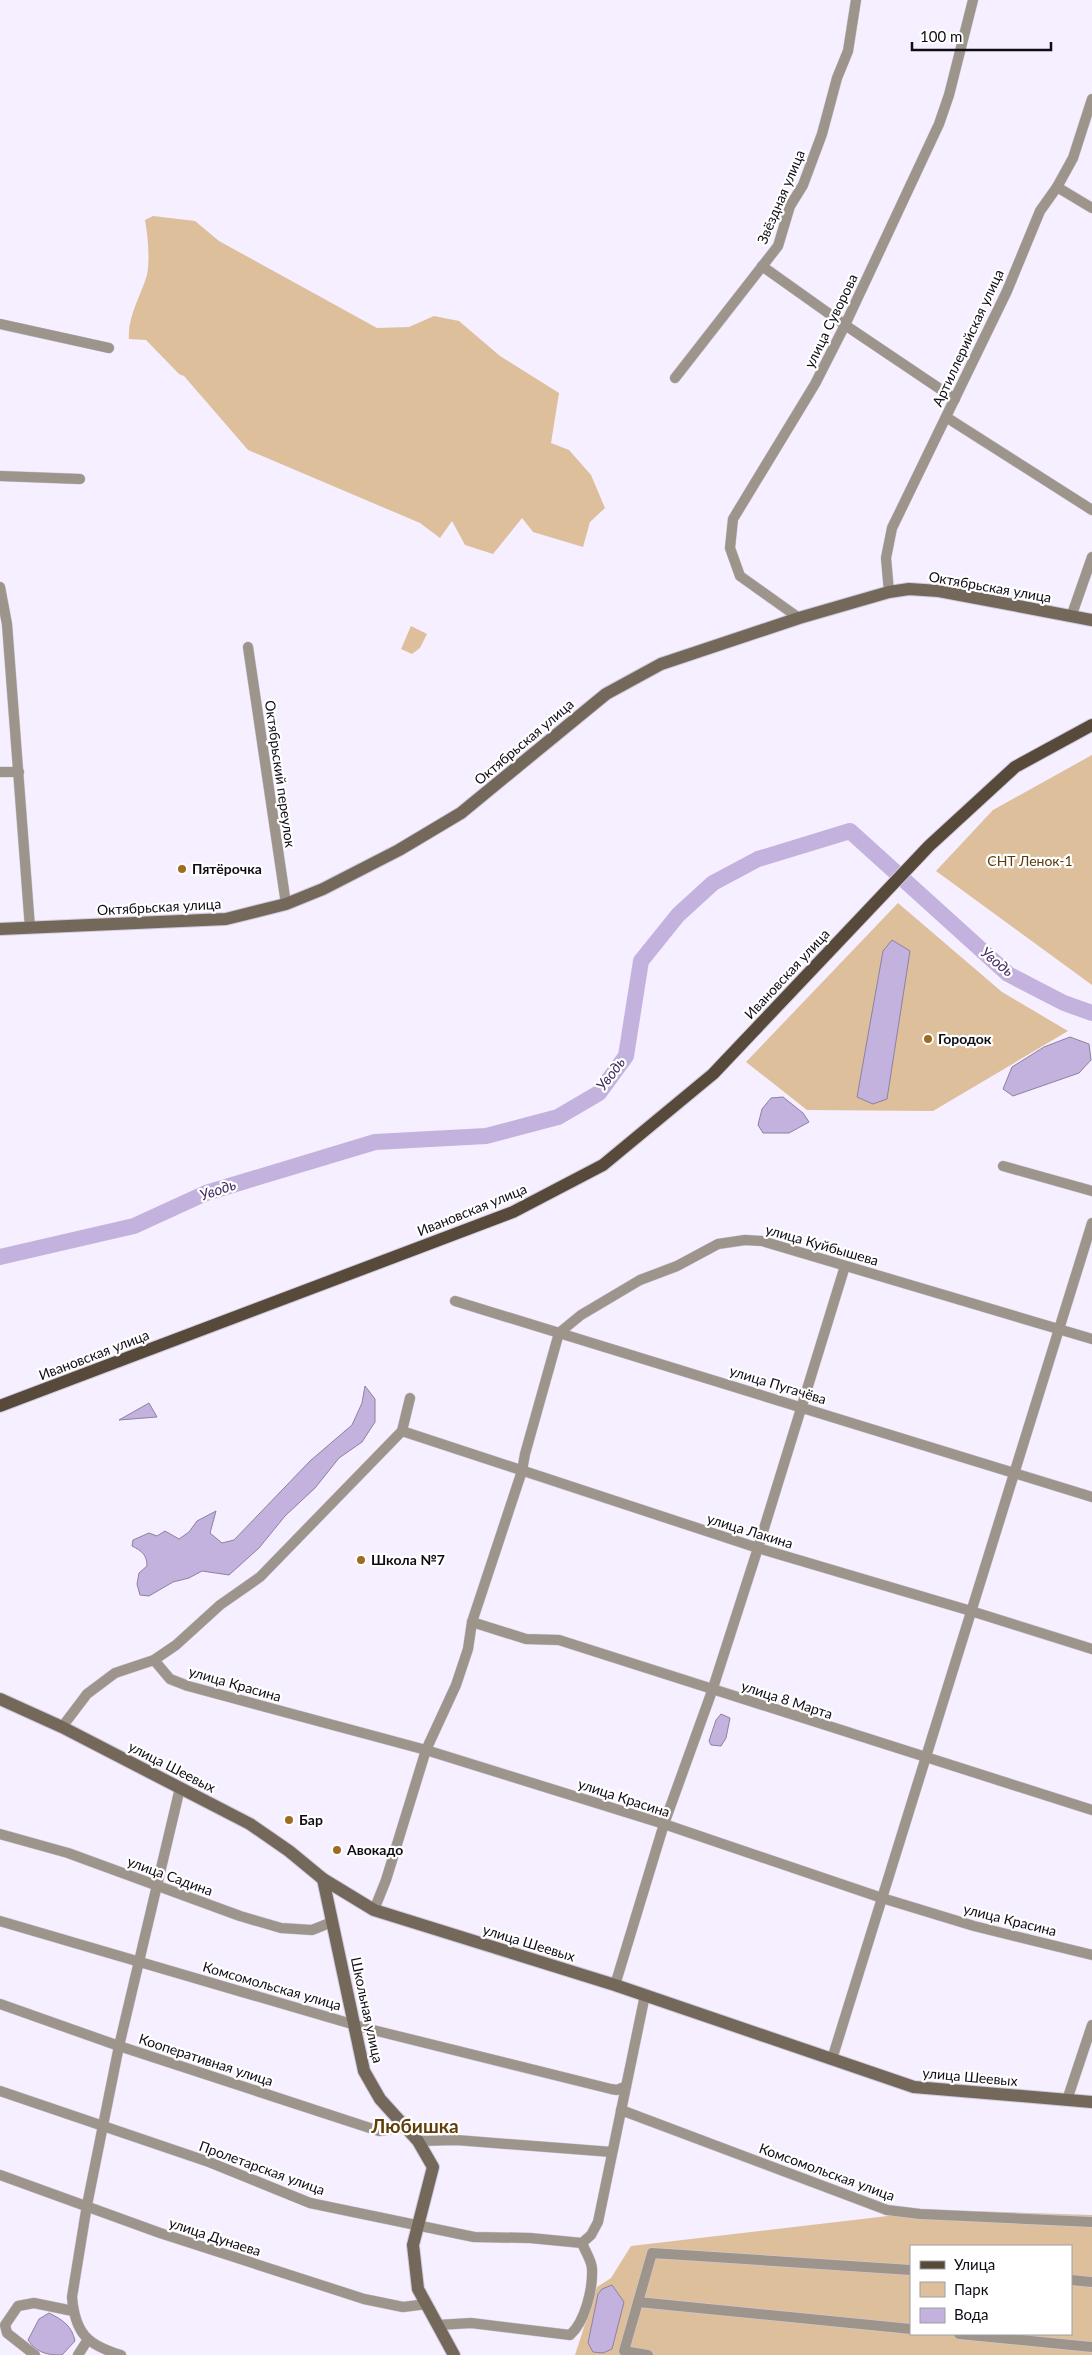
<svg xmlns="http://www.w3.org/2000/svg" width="1092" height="2355" font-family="Lato,sans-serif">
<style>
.green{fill:#ddbf9c;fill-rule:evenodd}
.water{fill:#c3b2de;stroke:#8d80a2}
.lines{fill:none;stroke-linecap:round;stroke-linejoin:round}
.river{stroke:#c3b2de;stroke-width:16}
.street-casing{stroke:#d0cbda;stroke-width:11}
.secondary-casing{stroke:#d0cbda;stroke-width:14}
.primary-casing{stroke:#d0cbda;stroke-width:14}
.street{stroke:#9d958b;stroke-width:10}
.secondary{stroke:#74685b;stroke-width:12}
.primary{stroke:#574a3a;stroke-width:12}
.poi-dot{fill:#9e6b22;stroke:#fff;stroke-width:2}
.labels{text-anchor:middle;stroke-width:4.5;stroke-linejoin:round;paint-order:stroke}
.street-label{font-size:14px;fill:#100c15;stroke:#fff}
.park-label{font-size:14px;fill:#5c3b0b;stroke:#fff}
.poi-label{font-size:14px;font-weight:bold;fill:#100c15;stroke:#fff;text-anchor:start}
.water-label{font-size:15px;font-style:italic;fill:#442b61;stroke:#fff}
.district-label{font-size:19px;font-weight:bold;fill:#613e09;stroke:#fff}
</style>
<rect width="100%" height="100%" fill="#f5efff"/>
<g class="green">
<path d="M153 216 195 221 219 241 377 328 409 327 434 316 459 321 500 356 559 393 551 443 569 450 591 475 605 508 590 522 583 547 533 532 522 518 493 554 465 545 452 521 440 538 420 523 248 450 184 376 179 374 146 340 129 339C127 317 141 296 147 275 150 259 148 237 145 220Z"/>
<path d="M411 626 427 634 420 648 412 654 401 649Z"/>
<path d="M1092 755V985L936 871 993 810Z"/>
<path d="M898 903 1002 992 1068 1031 933 1111 807 1110 746 1062Z"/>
<path d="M939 2210 1092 2215V2355H575L597 2287 611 2278 631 2246ZM911 2246H1071V2334H911Z"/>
</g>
<g class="water">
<path d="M892 940 910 951 887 1099 873 1104 857 1097 883 951Z"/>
<path d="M1070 1037 1089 1044 1091 1060 1079 1073 1013 1096 1003 1089 1012 1067 1044 1047Z"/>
<path d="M783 1097 803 1113 809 1122 789 1133H763L758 1125 762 1109 771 1098Z"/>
<path d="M365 1386 375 1399V1422L362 1442 339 1458 315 1488 285 1516 259 1548 229 1575 202 1571 189 1578 173 1582 149 1596 140 1595 137 1584 139 1573 147 1566C147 1555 142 1551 132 1546L133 1540 149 1533 157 1536 165 1531 179 1539 189 1532 197 1521 216 1511 210 1533 222 1543 234 1540 310 1461 352 1425 362 1403Z"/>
<path d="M149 1403 157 1417 119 1420Z"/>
<path d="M721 1714 730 1718 726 1738 721 1746 711 1745 709 1741 716 1720Z"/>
<path d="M612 2285 624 2302 612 2349 603 2353 593 2352 588 2343 598 2294 602 2289Z"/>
<path d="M49 2313C63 2320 72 2326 75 2341L62 2355C47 2355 37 2353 28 2340L39 2319Z"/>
</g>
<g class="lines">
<path class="river" d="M0 1257 134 1226 206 1193 375 1142 486 1136 558 1117 599 1093 626 1056 641 961 678 915 713 883 758 859 850 831 1008 974 1064 1003 1092 1013"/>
<g class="street-casing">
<g id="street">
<path d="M1057 187 1092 208"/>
<path d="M762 266 845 325 955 399"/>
<path d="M0 324 109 348"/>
<path d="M675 378 778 246 790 206 803 185 822 134 837 78 848 51 856 0"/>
<path d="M946 417 1092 510"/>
<path d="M0 476 80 479"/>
<path d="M0 587 7 624 30 928"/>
<path d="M889 592 886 558 892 528 1007 291 1040 211 1057 187 1073 158 1092 99"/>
<path d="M1071 617 1092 557"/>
<path d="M799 618 740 576 730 548 733 519 815 384 845 325 939 124 949 95 973 0"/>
<path d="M248 647 286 904"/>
<path d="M0 772H19"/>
<path d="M1003 1166 1092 1191"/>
<path d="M455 1301 1092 1497"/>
<path d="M402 1431 758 1548 971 1611 1092 1649"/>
<path d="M472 1622 526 1639 559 1640 1092 1810"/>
<path d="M154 1660 170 1679 188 1686 426 1750 664 1824 882 1898 974 1926 1092 1955"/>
<path d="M62 1727 87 1694 115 1673 154 1660 176 1645 220 1605 260 1577 402 1431 410 1398"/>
<path d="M0 1834 68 1853 240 1916 281 1928 312 1930 332 1922"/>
<path d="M374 1910 386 1880 426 1750 456 1685 468 1649 472 1622 522 1471 525 1454 559 1333 581 1315 640 1280 677 1266 718 1244 745 1240 762 1241 1092 1339"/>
<path d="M0 1921 369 2029 611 2089 617 2090 626 2086"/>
<path d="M615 1985 664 1824 712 1691 758 1548 845 1266"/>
<path d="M0 2004 119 2046 379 2131 405 2127"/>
<path d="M832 2059 1092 1223"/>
<path d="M0 2091 209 2162 310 2203 474 2237 530 2238 582 2243"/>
<path d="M1067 2100 1092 2025"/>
<path d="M621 2110 887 2210 920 2214 1092 2222"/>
<path d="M418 2141 456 2140 612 2152"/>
<path d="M0 2175 160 2233 364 2299 403 2307 427 2304"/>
<path d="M582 2243 591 2235 598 2222 645 1995"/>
<path d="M1071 2280 1092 2282"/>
<path d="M638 2302 911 2329"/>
<path d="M438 2325 471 2323 570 2335C585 2322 593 2289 592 2269 592 2261 585 2251 582 2243"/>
<path d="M959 2334 1092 2347"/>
<path d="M35 2355 7 2333 5 2325 18 2306 34 2303 73 2311"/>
<path d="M78 2355 87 2341"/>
<path d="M121 2355C87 2345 75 2333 72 2297L87 2205 119 2046 180 1788"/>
<path d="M648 2355 624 2351 652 2253 911 2270"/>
</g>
</g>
<g class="secondary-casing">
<g id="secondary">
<path d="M0 929 226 919 286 904 323 889 399 850 461 813 606 694 661 664 799 618 889 592 909 589 939 591 1092 620"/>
<path d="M0 1699 62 1727 250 1824 289 1851 323 1879 374 1910 615 1985 914 2087 1092 2102"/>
<path d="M323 1879 364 2071 380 2099 418 2141 433 2167 413 2245 418 2289 454 2355"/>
</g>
</g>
<g class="primary-casing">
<path id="primary" d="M0 1406 513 1212 603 1165 713 1074 929 846 1015 767 1092 725"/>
</g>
<use href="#street" class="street"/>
<use href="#secondary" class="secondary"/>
<use href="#primary" class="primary"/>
</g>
<g class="poi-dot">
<circle cx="182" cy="869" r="5"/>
<circle cx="928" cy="1039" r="5"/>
<circle cx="361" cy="1560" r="5"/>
<circle cx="289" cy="1820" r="5"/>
<circle cx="337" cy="1850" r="5"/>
</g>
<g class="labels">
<g class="street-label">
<text transform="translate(781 197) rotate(-67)" y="5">Звёздная улица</text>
<text transform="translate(831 321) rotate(-64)" y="5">улица Суворова</text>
<text transform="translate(968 338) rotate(-65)" y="5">Артиллерийская улица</text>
<text transform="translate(990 587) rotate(10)" y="5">Октябрьская улица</text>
<text transform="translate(524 742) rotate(-40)" y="5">Октябрьская улица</text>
<text transform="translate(280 774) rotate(82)" y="5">Октябрьский переулок</text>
<text transform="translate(159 907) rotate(-3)" y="5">Октябрьская улица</text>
<text transform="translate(787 974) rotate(-47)" y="5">Ивановская улица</text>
<text transform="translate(472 1210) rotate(-22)" y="5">Ивановская улица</text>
<text transform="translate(822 1245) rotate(16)" y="5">улица Куйбышева</text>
<text transform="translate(94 1355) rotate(-21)" y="5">Ивановская улица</text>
<text transform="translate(778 1385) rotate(17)" y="5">улица Пугачёва</text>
<text transform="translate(750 1531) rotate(17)" y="5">улица Лакина</text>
<text transform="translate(235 1684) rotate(16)" y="5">улица Красина</text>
<text transform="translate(787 1700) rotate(18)" y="5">улица 8 Марта</text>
<text transform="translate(172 1767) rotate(27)" y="5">улица Шеевых</text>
<text transform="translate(624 1798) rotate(18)" y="5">улица Красина</text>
<text transform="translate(170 1876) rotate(20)" y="5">улица Садина</text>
<text transform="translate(1010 1920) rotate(14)" y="5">улица Красина</text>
<text transform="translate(529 1943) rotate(17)" y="5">улица Шеевых</text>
<text transform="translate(272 1986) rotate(16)" y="5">Комсомольская улица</text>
<text transform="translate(367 2010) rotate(78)" y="5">Школьная улица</text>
<text transform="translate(206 2060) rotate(18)" y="5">Кооперативная улица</text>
<text transform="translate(970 2077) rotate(5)" y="5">улица Шеевых</text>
<text transform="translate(262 2168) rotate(20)" y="5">Пролетарская улица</text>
<text transform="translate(827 2172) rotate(20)" y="5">Комсомольская улица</text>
<text transform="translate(215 2237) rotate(18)" y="5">улица Дунаева</text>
</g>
<g class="park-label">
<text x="1030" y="866">СНТ Ленок-1</text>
</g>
<g class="poi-label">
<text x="192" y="874">Пятёрочка</text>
<text x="938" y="1044">Городок</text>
<text x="371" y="1565">Школа №7</text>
<text x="299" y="1825">Бар</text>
<text x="347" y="1855">Авокадо</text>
</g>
<g class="water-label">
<text transform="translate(997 962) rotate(39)" y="5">Уводь</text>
<text transform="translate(611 1074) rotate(-53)" y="5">Уводь</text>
<text transform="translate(218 1190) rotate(-19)" y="5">Уводь</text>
</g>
<g class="district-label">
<text x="415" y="2133">Любишка</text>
</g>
</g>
<rect x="910" y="2245" width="162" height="90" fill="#ffffff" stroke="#9f9ea1"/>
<rect x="920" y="2261" width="25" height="8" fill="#574a3a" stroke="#9f9ea1"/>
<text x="954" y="2270" font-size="15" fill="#100c15">Улица</text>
<rect x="920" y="2282" width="25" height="15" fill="#ddbf9c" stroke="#9f9ea1"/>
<text x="954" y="2295" font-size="15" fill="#100c15">Парк</text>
<rect x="920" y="2308" width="25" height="15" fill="#c3b2de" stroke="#9f9ea1"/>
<text x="954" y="2320" font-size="15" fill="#100c15">Вода</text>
<path d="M912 42v8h139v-8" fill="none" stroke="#100c15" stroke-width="2.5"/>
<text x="920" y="42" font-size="15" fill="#100c15" stroke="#ffffff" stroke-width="4" paint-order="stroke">100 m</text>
</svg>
